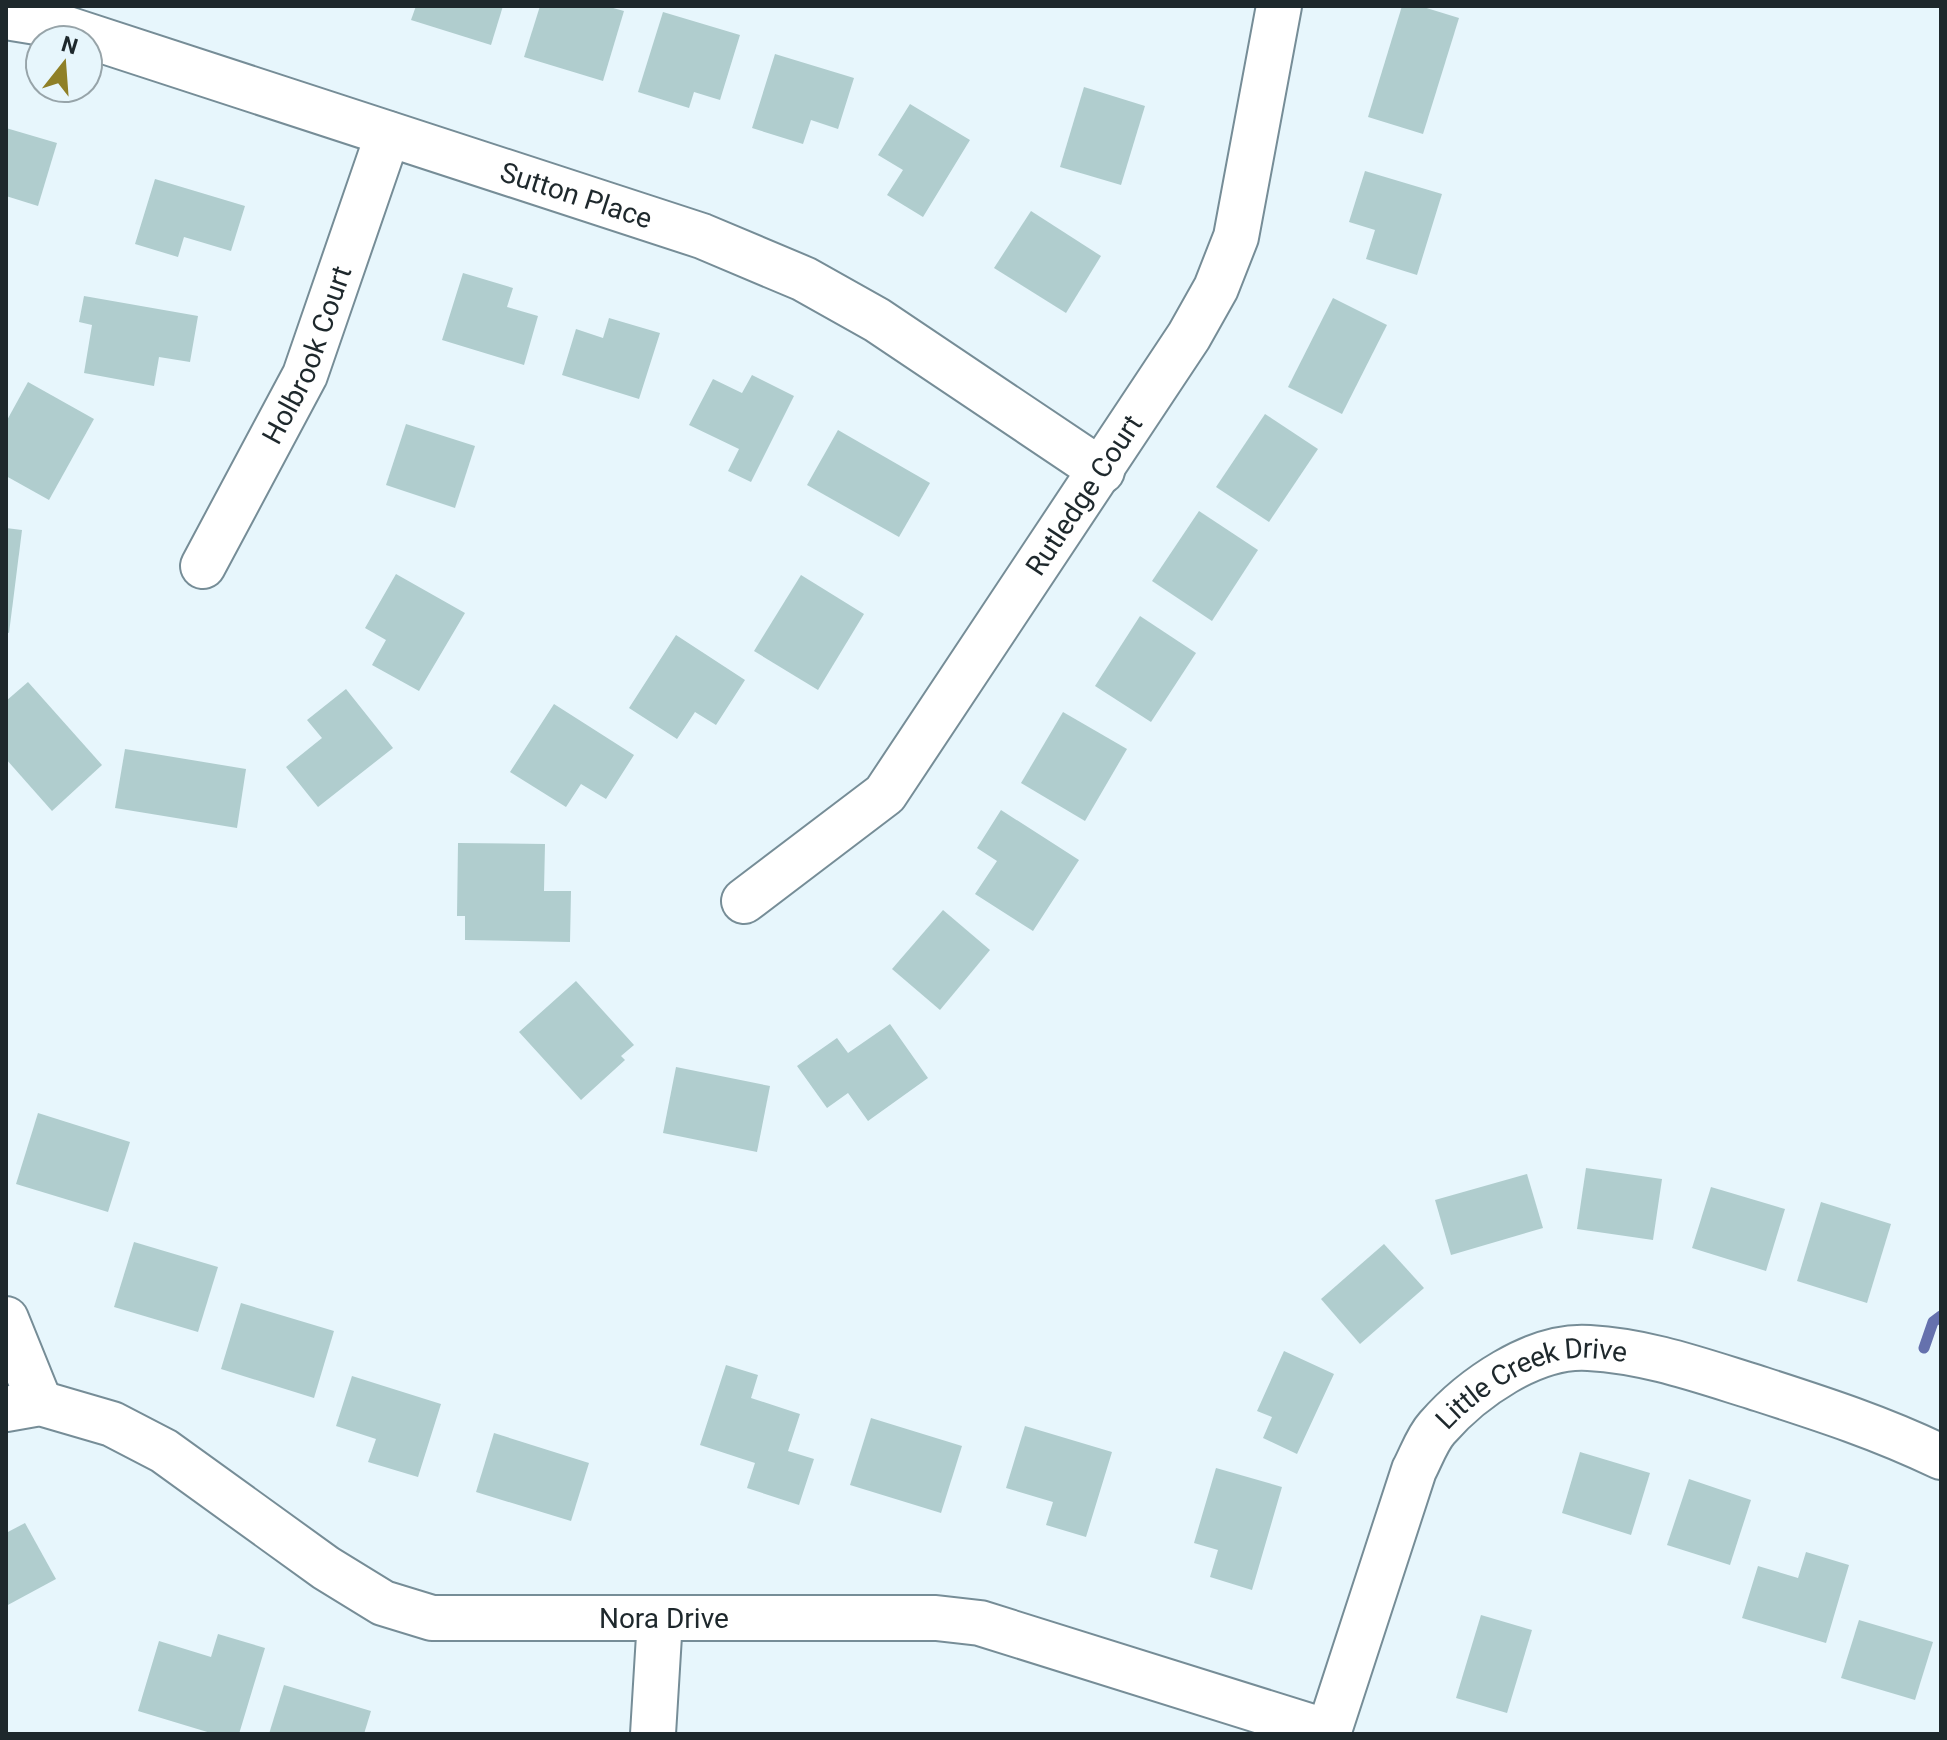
<svg xmlns="http://www.w3.org/2000/svg" width="1947" height="1740" font-family="Roboto,sans-serif">
<style>
.lines{fill:none;stroke-linecap:round;stroke-linejoin:round}
.stream{stroke:#6571ad;stroke-width:11}
.building{fill:#b0cdce}
.minor-casing{stroke:#768d97;stroke-width:48}
.minor{stroke:#fff;stroke-width:44}
.labels{text-anchor:middle;stroke-width:8;stroke-linejoin:round;paint-order:stroke}
.street-label{font-size:28px;fill:#1e282c;stroke:#e7f6fc}
</style>
<rect width="100%" height="100%" fill="#e7f6fc"/>
<g class="lines">
<path class="stream" d="M1924 1348 1933 1322 1941 1316"/>
</g>
<g class="building">
<path d="M416 6H503L491 45 411 20Z"/>
<path d="M540 6H606L624 11 603 81 524 57Z"/>
<path d="M1402 6H1420L1459 18 1423 134 1368 117Z"/>
<path d="M663 12 740 35 720 100 694 92 689 108 638 92Z"/>
<path d="M775 54 854 78 838 129 811 120 803 144 752 128Z"/>
<path d="M1084 87 1145 106 1121 185 1060 167Z"/>
<path d="M910 104 970 140 923 217 887 195 903 170 878 155Z"/>
<path d="M6 128 57 143 38 206 6 196Z"/>
<path d="M1365 171 1442 194 1417 275 1366 259 1375 230 1349 222Z"/>
<path d="M155 179 245 206 231 251 184 237 178 257 135 244Z"/>
<path d="M1031 211 1101 256 1066 313 994 268Z"/>
<path d="M463 273 513 288 507 307 538 316 524 365 442 340Z"/>
<path d="M84 296 198 316 190 362 159 357 154 386 84 373 92 325 79 322Z"/>
<path d="M1333 298 1387 325 1342 414 1288 387Z"/>
<path d="M609 318 660 333 639 399 562 375 576 329 603 338Z"/>
<path d="M752 375 794 396 751 482 728 471 739 449 689 425 713 379 742 393Z"/>
<path d="M28 382 94 419 49 500 6 476V422Z"/>
<path d="M1265 414 1318 449 1269 522 1216 487Z"/>
<path d="M406 424 475 446 455 508 386 485Z"/>
<path d="M838 430 930 483 899 537 807 485Z"/>
<path d="M1199 511 1258 550 1212 621 1152 581Z"/>
<path d="M6 528 22 530 9 633 6 632Z"/>
<path d="M396 574 465 613 419 691 372 665 386 640 365 628Z"/>
<path d="M801 575 864 614 818 690 754 651Z"/>
<path d="M1140 616 1196 653 1151 722 1095 686Z"/>
<path d="M676 635 745 680 716 725 695 712 677 739 629 708Z"/>
<path d="M28 682 102 765 52 811 6 759V701Z"/>
<path d="M346 689 393 748 318 807 286 767 322 738 307 720Z"/>
<path d="M554 704 634 755 606 799 581 784 566 807 510 772Z"/>
<path d="M1063 712 1127 749 1085 821 1021 783Z"/>
<path d="M125 749 246 769 237 828 115 808Z"/>
<path d="M1001 810 1079 860 1033 931 975 894 997 861 977 848Z"/>
<path d="M458 843 545 844 544 891H571L570 942 465 940V916H457Z"/>
<path d="M943 910 990 950 940 1010 892 969Z"/>
<path d="M576 981 634 1045 621 1056 625 1060 581 1100 519 1032Z"/>
<path d="M890 1024 928 1078 868 1121 848 1093 827 1108 797 1066 837 1038 848 1053Z"/>
<path d="M676 1067 770 1086 757 1152 663 1133Z"/>
<path d="M38 1113 130 1142 108 1212 16 1184Z"/>
<path d="M1586 1168 1662 1179 1653 1240 1577 1229Z"/>
<path d="M1527 1174 1543 1228 1451 1255 1435 1200Z"/>
<path d="M1711 1187 1785 1209 1766 1271 1692 1248Z"/>
<path d="M1821 1202 1891 1224 1867 1303 1797 1281Z"/>
<path d="M134 1242 218 1267 198 1332 114 1307Z"/>
<path d="M1384 1244 1424 1288 1360 1344 1321 1299Z"/>
<path d="M241 1303 334 1331 314 1398 221 1369Z"/>
<path d="M1284 1351 1334 1374 1297 1454 1263 1438 1272 1417 1257 1411Z"/>
<path d="M726 1365 758 1375 751 1398 800 1414 788 1451 814 1459 799 1505 747 1488 755 1463 700 1445Z"/>
<path d="M352 1376 441 1404 418 1477 368 1462 376 1439 336 1426Z"/>
<path d="M871 1418 962 1446 941 1513 850 1485Z"/>
<path d="M1025 1426 1112 1452 1086 1537 1046 1525 1053 1502 1006 1488Z"/>
<path d="M494 1433 589 1463 571 1521 476 1492Z"/>
<path d="M1580 1452 1650 1473 1631 1535 1562 1513Z"/>
<path d="M1216 1468 1282 1487 1252 1590 1210 1577 1218 1550 1194 1543Z"/>
<path d="M1689 1479 1751 1500 1730 1565 1667 1545Z"/>
<path d="M25 1523 56 1579 6 1606V1533Z"/>
<path d="M1806 1552 1849 1565 1826 1643 1742 1618 1758 1566 1798 1578Z"/>
<path d="M1481 1615 1532 1630 1507 1713 1456 1698Z"/>
<path d="M1859 1620 1933 1642 1915 1700 1841 1678Z"/>
<path d="M218 1634 265 1648 239 1734H214L138 1711 159 1641 211 1657Z"/>
<path d="M284 1685 371 1711 364 1734H269Z"/>
</g>
<g class="lines">
<g class="minor-casing">
<g id="minor">
<path id="s1" d="M6 17 55 25 702 236 804 279 877 320 1102 471"/>
<path id="s2" d="M203 566 305 375 388 134"/>
<path id="s3" d="M744 901 885 794 1189 336 1216 288 1236 237 1279 6"/>
<path d="M6 1319 40 1403"/>
<path id="s4" d="M6 1409 40 1403 112 1424 164 1451 326 1568 383 1603 432 1618H936L980 1623 1328 1732"/>
<path d="M653 1734 660 1619"/>
<path id="s5" d="M1328 1734 1414 1470C1421 1457 1427 1439 1437 1428 1471 1389 1534 1344 1589 1348 1646 1351 1699 1370 1754 1387 1819 1408 1879 1427 1941 1457"/>
</g>
</g>
<use href="#minor" class="minor"/>
</g>
<g class="labels">
<g class="street-label">
<text dy="10" stroke="none"><textPath href="#s1" startOffset="598">Sutton Place</textPath></text>
<text dy="10" stroke="none"><textPath href="#s2" startOffset="236">Holbrook Court</textPath></text>
<text dy="10" stroke="none"><textPath href="#s3" startOffset="536">Rutledge Court</textPath></text>
<text dy="10" stroke="none"><textPath href="#s5" startOffset="436">Little Creek Drive</textPath></text>
<text dy="10" stroke="none"><textPath href="#s4" startOffset="718">Nora Drive</textPath></text>
</g>
</g>
<rect width="1947" height="1740" fill="none" stroke="#1e282c" stroke-width="16"/>
<g transform="translate(64 64) rotate(17)"><circle r="38" fill="#e7f6fc" stroke="#97a4a9" stroke-width="2"/>
<path d="M0-6L14 30L0 20L-14 30Z" fill="#8f8027"/>
<text y="-12" font-size="22" font-weight="bold" text-anchor="middle" fill="#1e282c">N</text>
</g>
</svg>
